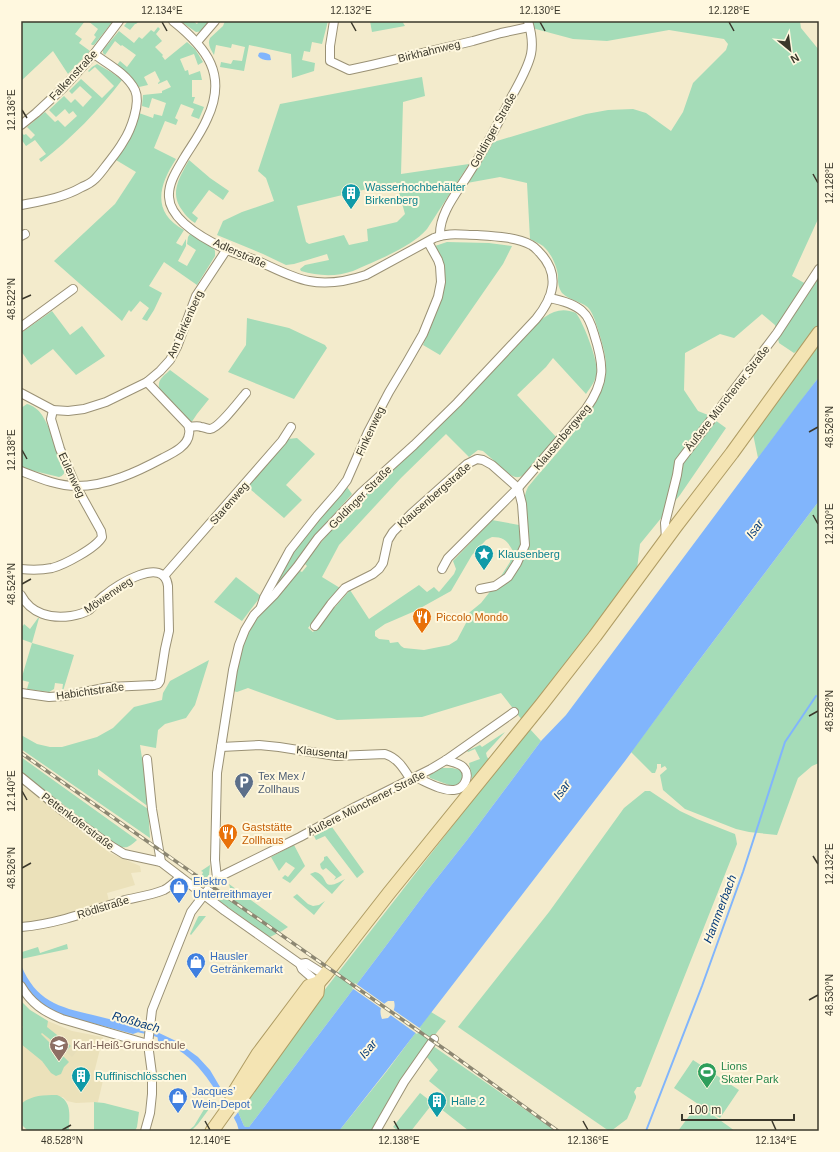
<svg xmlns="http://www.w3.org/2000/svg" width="840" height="1152" font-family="Helvetica,sans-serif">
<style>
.built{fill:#ebe1ba}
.green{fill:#a5dcb8;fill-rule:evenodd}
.sand{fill:#e7deb9}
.water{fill:#81b5fc;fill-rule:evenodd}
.pier{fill:#f3ebcc}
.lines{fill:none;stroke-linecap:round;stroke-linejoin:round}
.stream{stroke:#81b5fc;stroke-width:2}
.minor-casing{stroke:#9a9175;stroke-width:10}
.primary-casing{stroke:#af9c63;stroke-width:15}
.minor{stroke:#fff;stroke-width:8}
.primary{stroke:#f4e4b3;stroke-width:13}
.rail-casing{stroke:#8c8772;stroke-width:3.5}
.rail{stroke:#fff8df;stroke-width:2;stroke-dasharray:6;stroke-linecap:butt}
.ticks{fill:none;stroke:#3b382b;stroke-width:1.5}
.labels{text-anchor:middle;stroke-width:4;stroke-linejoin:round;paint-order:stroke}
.street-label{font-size:11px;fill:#3b382b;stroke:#fff8df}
.culture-label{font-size:11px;fill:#0d838f;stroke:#fff8df;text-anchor:start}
.food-label{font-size:11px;fill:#c56008;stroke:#fff8df;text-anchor:start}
.service-label{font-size:11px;fill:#4e5e75;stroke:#fff8df;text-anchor:start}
.shop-label{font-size:11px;fill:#366cbe;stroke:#fff8df;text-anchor:start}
.education-label{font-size:11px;fill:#785e54;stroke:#fff8df;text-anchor:start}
.leisure-label{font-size:11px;fill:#27864d;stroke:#fff8df;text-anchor:start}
.water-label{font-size:12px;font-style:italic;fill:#073c7a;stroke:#fff8df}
.neatline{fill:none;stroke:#3b382b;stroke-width:1.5}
.ticks-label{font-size:10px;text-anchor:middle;fill:#3b382b}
</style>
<rect width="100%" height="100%" fill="#f3ebcc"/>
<g class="built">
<path d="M21 786 32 792 80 830 110 853 140 866 141 872 131 873 135 885 107 893 109 901 46 920 21 923Z"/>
<path d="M21 1001 30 1010 48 1021 72 1031 103 1037 94 1073 104 1076 98 1102 76 1103 67 1101 63 1097 22 1103 21 1104Z"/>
</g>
<g class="green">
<path d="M21 21H85L75 34 82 39 79 43 90 51 68 74 53 51 21 81Z"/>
<path d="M88 21H113L94 45H92L91 44 96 37 94 35 98 29Z"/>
<path d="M128 21H139L136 24H135L130 30 124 26Z"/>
<path d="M180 21H193L197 24 199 21H208C207 27 202 32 196 32Z"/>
<path d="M225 21H328L322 44 312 42 310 52 304 51 302 60 315 63 314 71 292 78 291 54 249 45 244 71 220 67 221 62 231 64 233 60 242 61 245 47 232 44 231 48 216 45 214 55C211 50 207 44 210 38L223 26Z"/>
<path d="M370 21H402L405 26 372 32Z"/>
<path d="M531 21H800L801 28 819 50V217L792 276 806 284 819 265V324L803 346 794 353 779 343 775 325 762 314 734 338 720 334 685 353 684 390 698 411 708 415 726 428 680 495 640 544 637 569 591 632 522 720 501 693 422 717 337 720 248 688 237 692 233 691C238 667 241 640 256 620L300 571 302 572 307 566 304 563 333 528 365 495 529 330C543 318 556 304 576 313 584 324 597 358 597 372 596 380 591 387 586 394L553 358 546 367 517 395 557 438 523 475C518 479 514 477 509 474L483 451 478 450 469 457 446 434 401 478 339 545 322 577 340 588 308 628 313 632 350 590 369 619 419 585 427 592 434 587 439 592 454 574 456 569 453 561 492 520 519 525 525 524C525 511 522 498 528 487 551 459 576 434 594 403 599 395 603 387 605 378 608 364 604 349 600 336 597 327 595 318 590 310 585 302 570 301 562 293 558 287 558 282 558 276 557 266 551 253 543 246 539 243 534 241 530 239L527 183 500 177 467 183 487 144 586 114 608 110 633 109 646 113 671 131 683 112 693 83 726 50 728 44 724 39 669 30 607 41 573 39 532 28ZM492 537C505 537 507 541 513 551L510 562 496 584 481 603 470 612 467 615 466 623 457 640 449 645 424 650 404 648 401 646 398 642 390 643 389 640 379 639 375 636V631L385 624 415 611 451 591 472 555 486 540Z"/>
<path d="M158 27 160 29 156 34 162 41 155 47 163 55 162 56 165 60 187 42 195 49 203 62 198 65 194 54 180 59 185 71 188 70 189 75 200 71 202 80H192V97H195L193 103 204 107 199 119 191 116 194 109 181 104 175 118 178 120 176 125 165 121 154 148 176 159C159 185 151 212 184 230L176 243 182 246 186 239V246L178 261 187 266 196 250 187 244 188 237 190 234 213 247 215 251V256L197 285 164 262 149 286 162 293 154 310 147 321 142 319 149 308 140 301 131 312 129 310 122 321 54 261 115 204 136 172 116 160C126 146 135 131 139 113L153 118 154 114 162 116 166 103 152 98 149 108 142 106 143 95 162 93V91L171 87 167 80 158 84V83L160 81 155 71 144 77 148 85 139 87 130 75 117 65 120 61 127 67 136 55 122 45 121 46 115 41 105 55 103 53V50L119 31 134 43 139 37 142 39 151 30 154 32Z"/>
<path d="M97 64 111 72 122 80C99 110 71 139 41 162L39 159 46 154 35 140 26 146 21 139V132L24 135 26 134 31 139 35 135 27 127 45 112 55 122 58 120 65 127 77 116 73 111 69 114 65 109 56 117 49 110 64 96 71 103 75 99 83 107 92 97 80 86 72 94 69 91 81 79 102 98 114 86 95 67 89 72 88 71 92 67Z"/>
<path d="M422 77 425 96 403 102 401 174 469 164 427 229C412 247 375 261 353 271 336 277 318 276 301 271L300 269 305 265 329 260 327 254 294 264 286 265 263 254 217 235 223 221 242 212 274 201 266 178 258 171 280 104ZM396 182 405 214 397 222 367 229 368 241 349 245 344 235 309 244 306 242 297 206Z"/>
<path d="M189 160 210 178 229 191 223 200 209 190 192 213 198 218 195 223C190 220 185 215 182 210 169 192 180 177 189 160Z"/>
<path d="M447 242 489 243 512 246 503 264 440 355 423 345 439 303 435 246Z"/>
<path d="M52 311 70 335 82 326 105 356 76 375 53 349 31 365 21 351V333Z"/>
<path d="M247 318 289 328 325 345 327 348 294 399 228 372 246 345Z"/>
<path d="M819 344V377L758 458 753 434Z"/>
<path d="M170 370 209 399 197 414 191 423 160 390C156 380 164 376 170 370Z"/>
<path d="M27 404C32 405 39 410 42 415 52 431 58 451 65 469 65 473 63 476 59 477L30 470 21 467V408Z"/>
<path d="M297 438 315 454 286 485 302 500 284 518 250 489 251 488 248 485 288 439Z"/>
<path d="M347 487 352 494 314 537 294 566 267 598 299 543Z"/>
<path d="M819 501V763L812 766 798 778 777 835 749 832 736 829 685 809 663 790 660 775 667 769 665 766 661 768V764H657V768L655 773H652L631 752 691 671Z"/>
<path d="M236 577 261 596 242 621 214 602Z"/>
<path d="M38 618H39L32 643 74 655 63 691H62L63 684 55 683 54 689 49 692 27 689 29 682 21 680 32 643 21 639V624L23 626 24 624 30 629Z"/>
<path d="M209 660 195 705 186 718 165 724 158 730 156 748 140 745 149 803 146 805 98 769V775L148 809 150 838 21 749V735L37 744 50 747H62L97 737 113 728 134 707 162 700 163 693 170 681Z"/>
<path d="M529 728 541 741 467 840 426 892 385 947 249 1127H246L244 1126 238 1112 252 1095 323 992Z"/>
<path d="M505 732 486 753 487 757 489 759 475 780 472 779 469 763 480 759 475 749 468 752 467 751 480 745 482 747Z"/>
<path d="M21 757 137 840C129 847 127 849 117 846L21 772Z"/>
<path d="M441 768H452L461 770C465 777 462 782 456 786L449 785 430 778 429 775 430 773Z"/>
<path d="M645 791H650L680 811 697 819 735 834 736 838 737 844 641 1086 640 1087H637L634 1092 636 1096V1098L627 1119 611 1131H609L458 1027 549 912 624 808Z"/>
<path d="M332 827 364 872 357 878 325 836 316 840 314 836Z"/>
<path d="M294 845 305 866 290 883 282 878 285 875 288 877 295 868 286 862 279 871 271 857Z"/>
<path d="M327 856 342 875 334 880 336 877 326 868 323 870 321 868 320 864 324 860V857Z"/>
<path d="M210 865 209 875 201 883 195 882 190 879 198 873 194 879 199 881 203 875H202L203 872 201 871Z"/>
<path d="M315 872C331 876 319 894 345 879L332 894 310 874Z"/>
<path d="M229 884 288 927 282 931 270 937 219 901 230 888Z"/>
<path d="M297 894 308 904 313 906 319 905 325 901 314 915 293 897Z"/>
<path d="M199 916H206L191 935 190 934 198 917Z"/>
<path d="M67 944 68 949 21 959V951L22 952 38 947 40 953Z"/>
<path d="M21 1001 30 1010 48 1021 47 1027 71 1046 66 1052 42 1033 41 1034 69 1062 64 1067 61 1074 56 1076 51 1073 42 1061 21 1044V1029L23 1027 21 1025Z"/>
<path d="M431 1012 446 1021 409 1067 387 1104 372 1131H339L387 1071Z"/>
<path d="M433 1046 556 1131H469L436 1105 445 1094 429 1081 438 1070 426 1056Z"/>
<path d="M693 1060 739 1090 720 1118 699 1105 735 1131H678L698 1104 674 1088Z"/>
<path d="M420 1093 433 1103 411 1131H399L393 1127Z"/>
<path d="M57 1095C73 1101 69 1117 69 1131H28L21 1124V1104L22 1103C33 1095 43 1095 57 1095Z"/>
<path d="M94 1102 104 1103 139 1112 137 1127 135 1131H94Z"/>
<path d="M206 1106 209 1109 198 1124 192 1130 188 1131 194 1126Z"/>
</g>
<path class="sand" d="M71 1046 77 1051 72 1057 66 1052Z"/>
<g class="water">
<path d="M259 53C263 52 267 53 270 55L271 60C267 61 261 60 258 56Z"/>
<path d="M819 377V501L691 671 625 761 387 1070 339 1131H239L237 1124 234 1118C212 1087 197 1052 158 1041L157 1032 176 1041 198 1057 210 1070 223 1092 238 1112 244 1126 246 1127H249L385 947 426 892 467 840 541 741 566 715 798 404ZM388 1001H394C396 1008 393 1013 388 1018L382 1019C379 1011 380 1006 388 1001Z"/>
<path d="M21 965C36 1001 58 1007 93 1015 109 1019 125 1023 141 1027 141 1031 137 1033 133 1034L66 1016 47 1008 37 1000 30 994 21 981Z"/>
</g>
<g class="pier">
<path d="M355 983 386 1005 382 1009 352 988Z"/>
<path d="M392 1009 421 1029 417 1034 389 1014Z"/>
<path d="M224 1090 239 1111 232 1120 218 1099Z"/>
</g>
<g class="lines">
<g class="stream">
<path d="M137 1031 146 1033"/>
<path d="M151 1034 160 1037"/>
<path d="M646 1131 702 986 743 872 785 742 816 696"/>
</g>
<g class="minor-casing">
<g id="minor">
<path d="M173 21C207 48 228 75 207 119 201 133 192 145 184 158 177 170 168 183 169 197 170 221 208 241 227 250 237 254 248 257 258 261 274 268 292 278 309 281 328 285 348 281 366 275L434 238C448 232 463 235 477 235 493 236 517 237 531 245 535 247 537 250 540 253 561 275 553 298 536 319L457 403 414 445 361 493 318 538 297 567 274 595 254 615 245 630 239 645 233 670 217 773 215 860 217 878"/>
<path d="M334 21 330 46V61L349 70 372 65 473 41 501 33 529 27"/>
<path d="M197 42 215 21"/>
<path d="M21 125 36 113 64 87 94 54 119 21"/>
<path d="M21 205C42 201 63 198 82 187 87 185 92 182 95 179 99 175 102 171 105 167 111 159 118 151 123 142 131 130 141 103 135 90 127 74 108 64 94 54"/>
<path d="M21 236 25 234"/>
<path d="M440 236C439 215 455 195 466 178 483 152 498 124 512 96 519 83 528 68 531 54 533 44 531 31 528 21"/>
<path d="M21 327 73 289"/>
<path d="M21 393 53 410 68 411 84 409 106 402 147 382 160 371 170 360 177 347 196 296 227 249"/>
<path d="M189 427C193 427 197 425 201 427 204 427 207 429 210 429 219 428 240 400 246 393"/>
<path d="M21 471C39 478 57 486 77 486 107 486 137 472 163 458 173 453 188 446 189 434 190 431 189 428 188 425L147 382"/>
<path d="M666 539 665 523 677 475 679 462 777 333 819 269"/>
<path d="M21 569C31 570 42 570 52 568 64 565 96 548 102 537L101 531 76 486 60 449 51 419 53 410"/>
<path d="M442 569 448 558 518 488 586 409C606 381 604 365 594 334 592 327 589 317 583 312 575 304 560 300 549 298"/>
<path d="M164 576 282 441 291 427"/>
<path d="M21 595C31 614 51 619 71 616 77 615 84 613 89 610 94 606 99 599 105 595 117 585 164 555 168 586L169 631 165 649 160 681 158 684 154 685 109 687 64 696 49 697 21 693"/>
<path d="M261 607 264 598 290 550 317 516 338 492 347 480 368 432 389 392 407 362 423 334 438 297 441 282 440 266 438 260 428 242"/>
<path d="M315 626 331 604 345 588 373 574 379 569 383 563 388 540 393 532 411 514 467 464 477 459 483 460 492 465 518 488 522 504 525 545 517 563 508 577 495 586 480 589"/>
<path d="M221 747 259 745 279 747 336 756 385 754C398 758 404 769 411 780"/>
<path d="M147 759 152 809 161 862"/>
<path d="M21 777 64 812 111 846 124 854 161 862 225 911 300 964 302 969 318 983"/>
<path d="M415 777C427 782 441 791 454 790 465 789 471 775 463 767 459 763 451 762 446 760"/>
<path d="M21 927C57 924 91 911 125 900 138 897 152 895 164 890 170 887 175 882 180 877"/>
<path d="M300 964 306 963 325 975"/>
<path d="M21 986C31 1003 44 1012 62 1019L148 1044"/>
<path d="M145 1131 150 1113 152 1094V1074L148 1044 152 1010 191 912 217 878 300 837 355 807 431 769 446 760 514 712"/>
<path d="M376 1131 404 1082 434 1039"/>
</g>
</g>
<g class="primary-casing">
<g id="primary">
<path d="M232 1103V1096L258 1054 309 986 318 983 325 975 389 893 542 704 595 636 676 526 732 453 819 333"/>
<path d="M212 1131 232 1103 240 1100 317 993 318 983"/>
</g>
</g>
<use href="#minor" class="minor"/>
<use href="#primary" class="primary"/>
<g class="rail-casing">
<path id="rail" d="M21 753 450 1053 558 1131"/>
</g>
<use href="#rail" class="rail"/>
</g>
<path class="ticks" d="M162 22 167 31M351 22 356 31M540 22 545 31M729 22 734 31M22 110 27 118M813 174 818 183M22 299 31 295M809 432 818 427M22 450 27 459M813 515 818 524M22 584 31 579M809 716 818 711M22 791 27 800M813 856 818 864M22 868 31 863M809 1000 818 995M205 1121 210 1130M394 1121 399 1130M583 1121 588 1130M772 1121 776 1130M62 1130 71 1125"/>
<defs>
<g id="building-pin" transform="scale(1)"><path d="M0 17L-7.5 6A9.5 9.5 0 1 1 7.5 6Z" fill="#0f9aa8" stroke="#fff8df"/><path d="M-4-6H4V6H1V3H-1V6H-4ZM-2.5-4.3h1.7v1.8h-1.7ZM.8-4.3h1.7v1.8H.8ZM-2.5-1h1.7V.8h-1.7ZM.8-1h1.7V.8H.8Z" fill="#fff"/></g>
<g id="sight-pin" transform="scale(1)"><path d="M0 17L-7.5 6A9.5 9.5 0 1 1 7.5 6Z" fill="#0f9aa8" stroke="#fff8df"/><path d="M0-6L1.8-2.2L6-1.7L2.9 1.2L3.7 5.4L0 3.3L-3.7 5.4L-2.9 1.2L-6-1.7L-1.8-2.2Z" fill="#fff"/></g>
<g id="restaurant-pin" transform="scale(1)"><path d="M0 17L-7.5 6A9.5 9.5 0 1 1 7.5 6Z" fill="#e8710a" stroke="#fff8df"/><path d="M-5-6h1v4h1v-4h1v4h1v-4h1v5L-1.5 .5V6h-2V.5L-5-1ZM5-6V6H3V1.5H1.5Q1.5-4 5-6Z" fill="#fff"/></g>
<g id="parking-pin" transform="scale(1)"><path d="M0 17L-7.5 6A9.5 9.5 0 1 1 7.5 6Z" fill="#5c6f8a" stroke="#fff8df"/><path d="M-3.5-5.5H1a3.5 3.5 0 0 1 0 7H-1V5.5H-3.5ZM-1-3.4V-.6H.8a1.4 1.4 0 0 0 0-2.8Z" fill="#fff"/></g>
<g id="shop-pin" transform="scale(1)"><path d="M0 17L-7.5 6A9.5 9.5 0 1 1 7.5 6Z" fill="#3f7fe0" stroke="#fff8df"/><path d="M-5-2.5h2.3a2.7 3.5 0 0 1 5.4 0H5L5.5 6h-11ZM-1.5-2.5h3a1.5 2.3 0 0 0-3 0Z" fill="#fff"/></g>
<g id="school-pin" transform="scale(1)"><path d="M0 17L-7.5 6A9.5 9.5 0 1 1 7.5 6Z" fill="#8d6e63" stroke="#fff8df"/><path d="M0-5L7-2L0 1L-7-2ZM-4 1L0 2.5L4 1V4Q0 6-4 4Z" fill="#fff"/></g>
<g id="stadium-pin" transform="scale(1)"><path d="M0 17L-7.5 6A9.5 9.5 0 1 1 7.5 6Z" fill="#2e9e5b" stroke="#fff8df"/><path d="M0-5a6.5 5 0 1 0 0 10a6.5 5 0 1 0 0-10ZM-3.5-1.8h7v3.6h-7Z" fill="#fff"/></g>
</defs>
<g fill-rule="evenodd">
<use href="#building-pin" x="351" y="193"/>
<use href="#sight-pin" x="484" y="554"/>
<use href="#restaurant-pin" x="422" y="617"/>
<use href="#parking-pin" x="244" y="782"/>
<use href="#restaurant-pin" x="228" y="833"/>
<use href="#shop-pin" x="179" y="887"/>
<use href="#shop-pin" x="196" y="962"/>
<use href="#school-pin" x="59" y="1045"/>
<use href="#stadium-pin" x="707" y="1072"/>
<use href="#building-pin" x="81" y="1076"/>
<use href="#shop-pin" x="178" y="1097"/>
<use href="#building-pin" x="437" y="1101"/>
</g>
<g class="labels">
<g class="street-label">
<text transform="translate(429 51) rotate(-14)" y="4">Birkhahnweg</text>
<text transform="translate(73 75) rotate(-47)" y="4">Falkenstraße</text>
<text transform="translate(493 130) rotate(-61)" y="4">Goldinger Straße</text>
<text transform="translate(240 253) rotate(24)" y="4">Adlerstraße</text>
<text transform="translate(185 324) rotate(-66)" y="4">Am Birkenberg</text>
<text transform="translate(727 398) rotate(-52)" y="4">Äußere Münchener Straße</text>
<text transform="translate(370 431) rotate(-65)" y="4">Finkenweg</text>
<text transform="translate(562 437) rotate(-50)" y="4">Klausenbergweg</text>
<text transform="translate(72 475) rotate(65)" y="4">Eulenweg</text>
<text transform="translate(434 495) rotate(-41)" y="4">Klausenbergstraße</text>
<text transform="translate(360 497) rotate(-45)" y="4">Goldinger Straße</text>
<text transform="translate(229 503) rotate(-49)" y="4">Starenweg</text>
<text transform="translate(108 595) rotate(-34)" y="4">Möwenweg</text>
<text transform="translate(90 691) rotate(-8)" y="4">Habichtstraße</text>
<text transform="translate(322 752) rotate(6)" y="4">Klausental</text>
<text transform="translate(366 803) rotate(-27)" y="4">Äußere Münchener Straße</text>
<text transform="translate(78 821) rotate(37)" y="4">Pettenkoferstraße</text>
<text transform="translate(103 907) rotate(-17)" y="4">Rödlstraße</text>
</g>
<g class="culture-label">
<text x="365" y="191">Wasserhochbehälter<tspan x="365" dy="13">Birkenberg</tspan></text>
<text x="498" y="558">Klausenberg</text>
<text x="95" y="1080">Ruffinischlösschen</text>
<text x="451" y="1105">Halle 2</text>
</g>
<g class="food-label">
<text x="436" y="621">Piccolo Mondo</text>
<text x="242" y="831">Gaststätte<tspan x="242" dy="13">Zollhaus</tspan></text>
</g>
<g class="service-label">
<text x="258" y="780">Tex Mex /<tspan x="258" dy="13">Zollhaus</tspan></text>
</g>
<g class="shop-label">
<text x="193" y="885">Elektro<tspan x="193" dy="13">Unterreithmayer</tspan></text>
<text x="210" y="960">Hausler<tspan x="210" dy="13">Getränkemarkt</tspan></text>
<text x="192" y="1095">Jacques’<tspan x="192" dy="13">Wein-Depot</tspan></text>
</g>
<g class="education-label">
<text x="73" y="1049">Karl-Heiß-Grundschule</text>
</g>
<g class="leisure-label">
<text x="721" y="1070">Lions<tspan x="721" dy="13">Skater Park</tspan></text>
</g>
<g class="water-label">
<text transform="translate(755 529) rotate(-54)" y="4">Isar</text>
<text transform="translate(562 790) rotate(-54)" y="4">Isar</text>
<text transform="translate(720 909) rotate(-69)" y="4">Hammerbach</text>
<text transform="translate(136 1022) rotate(16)" y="4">Roßbach</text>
<text transform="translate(368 1049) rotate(-50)" y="4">Isar</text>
</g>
</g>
<rect width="840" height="1152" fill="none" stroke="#fff8df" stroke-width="44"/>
<g transform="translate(790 50) rotate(151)" stroke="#fff8df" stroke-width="3" paint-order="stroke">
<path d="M0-3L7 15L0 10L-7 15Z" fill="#3b382b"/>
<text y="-6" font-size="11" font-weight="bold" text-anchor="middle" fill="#3b382b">N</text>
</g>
<path d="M682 1114v6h112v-6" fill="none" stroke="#3b382b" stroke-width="2"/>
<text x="688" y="1114" font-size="12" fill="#3b382b" stroke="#fff8df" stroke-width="3" paint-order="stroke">100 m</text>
<rect x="22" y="22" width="796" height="1108" class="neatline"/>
<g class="ticks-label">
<text x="162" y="14">12.134°E</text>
<text x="351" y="14">12.132°E</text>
<text x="540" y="14">12.130°E</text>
<text x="729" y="14">12.128°E</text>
<text transform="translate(11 110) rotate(-90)" y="4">12.136°E</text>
<text transform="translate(829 183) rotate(-90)" y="4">12.128°E</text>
<text transform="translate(11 299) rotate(-90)" y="4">48.522°N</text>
<text transform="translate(829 427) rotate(-90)" y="4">48.526°N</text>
<text transform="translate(11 450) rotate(-90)" y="4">12.138°E</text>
<text transform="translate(829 524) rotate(-90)" y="4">12.130°E</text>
<text transform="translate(11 584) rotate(-90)" y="4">48.524°N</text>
<text transform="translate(829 711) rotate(-90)" y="4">48.528°N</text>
<text transform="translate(11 791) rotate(-90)" y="4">12.140°E</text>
<text transform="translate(829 864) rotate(-90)" y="4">12.132°E</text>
<text transform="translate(11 868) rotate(-90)" y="4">48.526°N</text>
<text transform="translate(829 995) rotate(-90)" y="4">48.530°N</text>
<text x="62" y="1144">48.528°N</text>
<text x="210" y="1144">12.140°E</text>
<text x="399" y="1144">12.138°E</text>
<text x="588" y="1144">12.136°E</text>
<text x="776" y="1144">12.134°E</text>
</g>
</svg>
